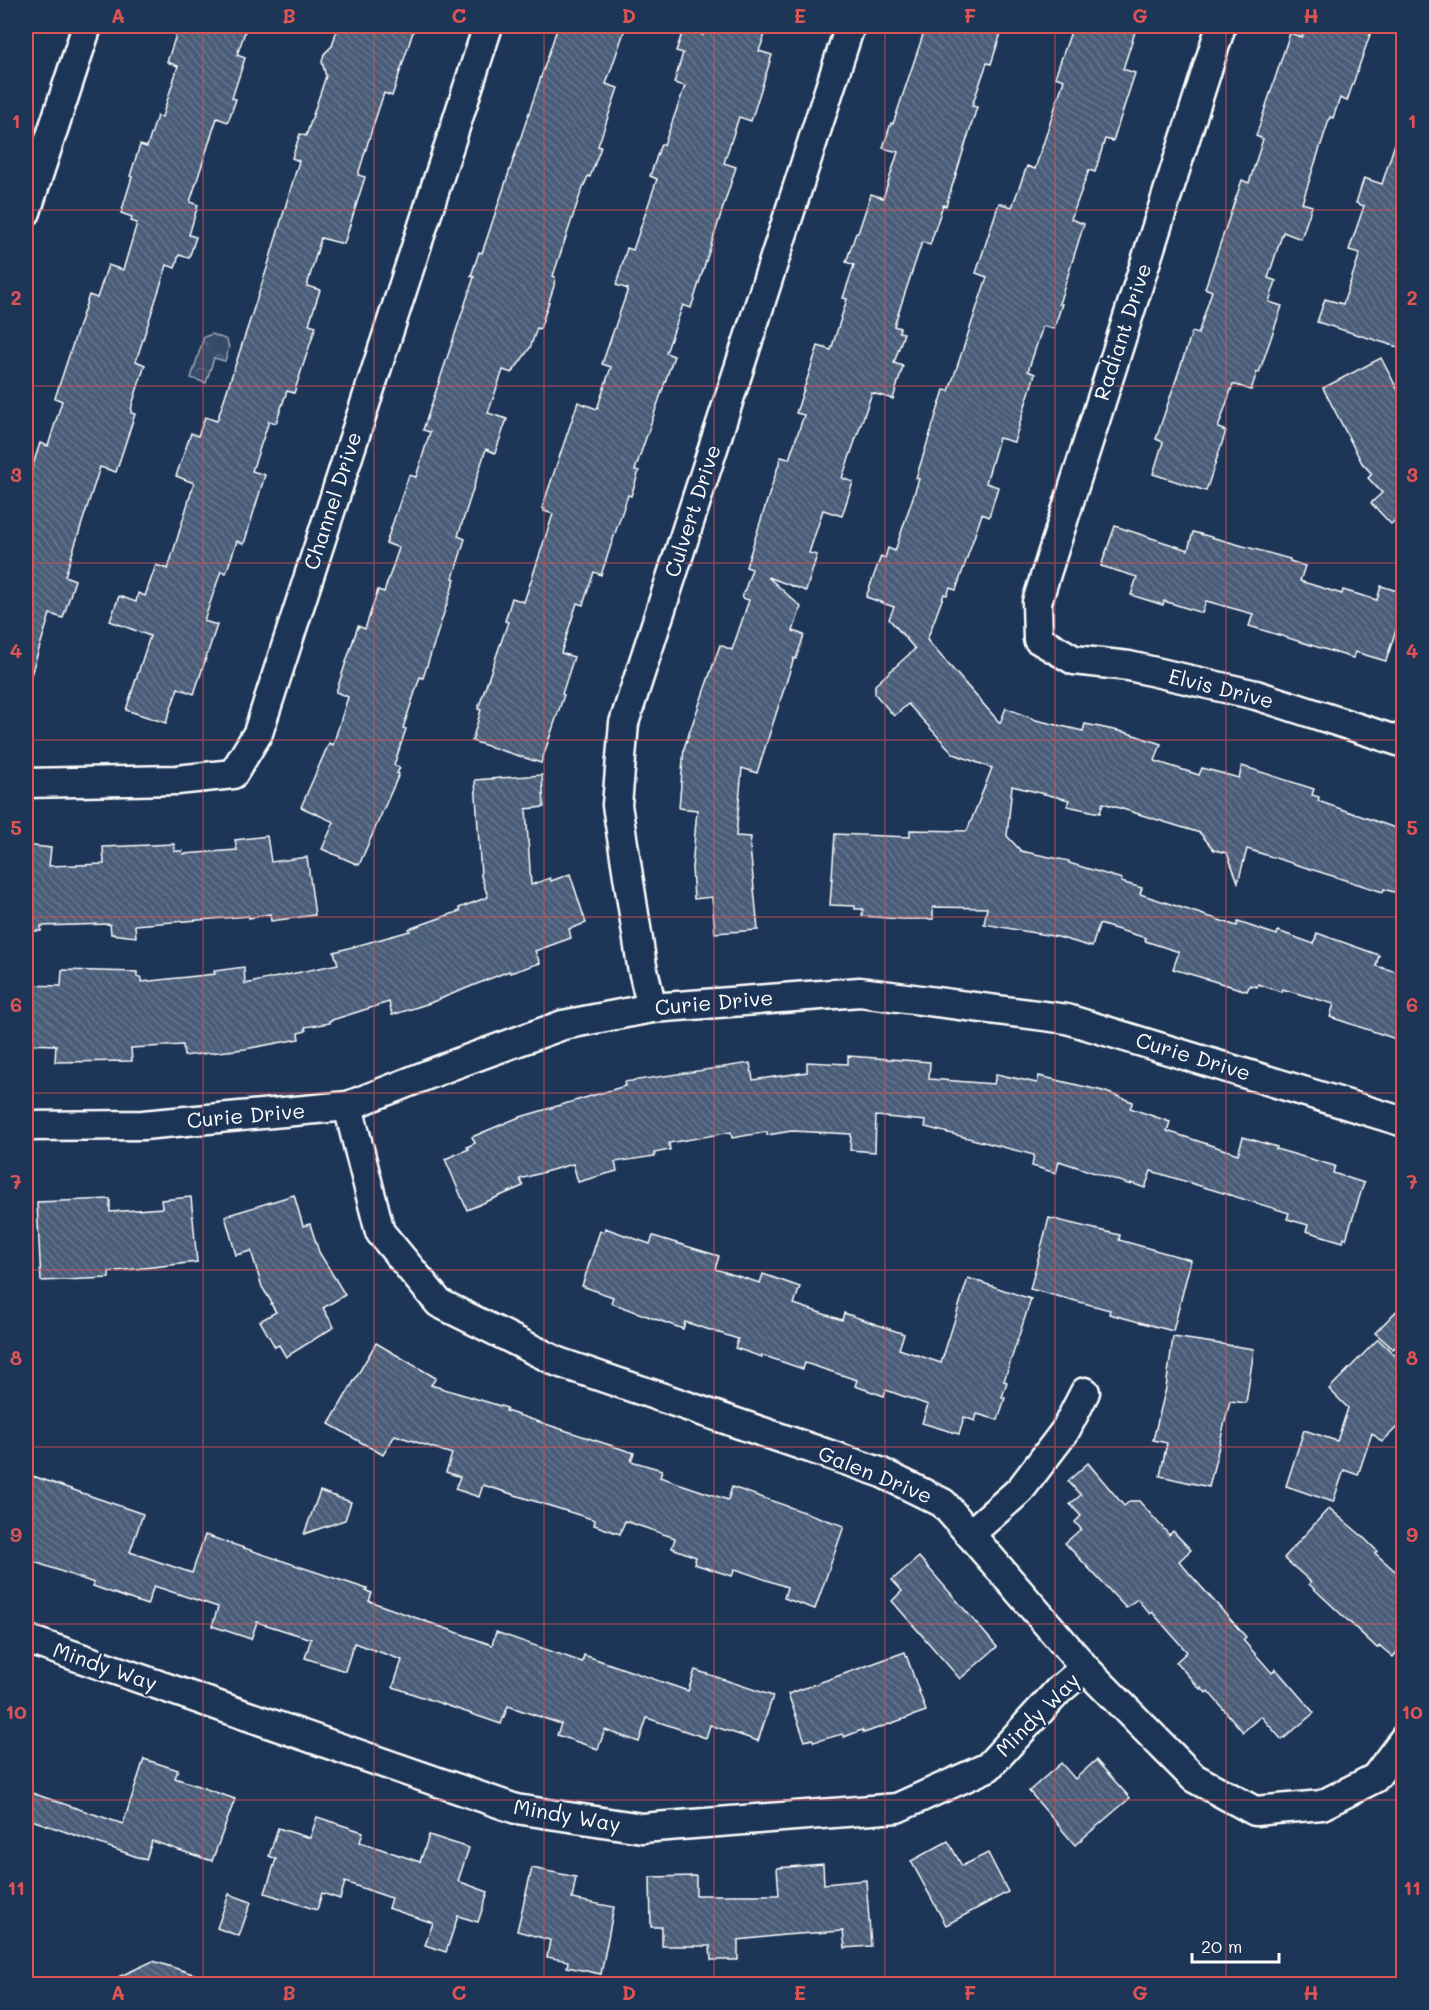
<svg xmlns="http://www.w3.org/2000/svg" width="1429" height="2010" font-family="Mali,sans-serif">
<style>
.park{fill:url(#park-crowns);stroke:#9aa5b4;stroke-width:1.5}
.building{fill:url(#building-back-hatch);stroke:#fff;stroke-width:1.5}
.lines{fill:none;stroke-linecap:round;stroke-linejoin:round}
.minor-casing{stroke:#fff;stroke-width:33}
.minor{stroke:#1d3557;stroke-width:28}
.grid{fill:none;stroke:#de5353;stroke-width:1.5;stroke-opacity:0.55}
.labels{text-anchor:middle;stroke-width:4.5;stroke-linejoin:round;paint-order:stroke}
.street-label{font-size:21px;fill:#fff;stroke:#1d3557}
.neatline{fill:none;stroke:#de5353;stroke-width:2}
.grid-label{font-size:20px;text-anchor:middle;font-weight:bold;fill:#de5353}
</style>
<defs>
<pattern id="park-crowns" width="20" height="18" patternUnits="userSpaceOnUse" patternTransform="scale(1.5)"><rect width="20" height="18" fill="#364b69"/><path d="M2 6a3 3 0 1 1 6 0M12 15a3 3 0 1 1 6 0" fill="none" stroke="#546680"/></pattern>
<pattern id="building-back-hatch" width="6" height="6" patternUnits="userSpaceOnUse" patternTransform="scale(1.5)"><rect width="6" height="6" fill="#4a5d79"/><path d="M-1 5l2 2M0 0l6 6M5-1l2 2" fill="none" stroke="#65758d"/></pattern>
</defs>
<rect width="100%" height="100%" fill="#1d3557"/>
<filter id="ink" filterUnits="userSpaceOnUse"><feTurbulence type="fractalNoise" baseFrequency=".0167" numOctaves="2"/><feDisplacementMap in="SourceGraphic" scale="12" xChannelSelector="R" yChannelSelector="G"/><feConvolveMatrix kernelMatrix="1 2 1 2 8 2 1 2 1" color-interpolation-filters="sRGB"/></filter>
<g filter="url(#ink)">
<path class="park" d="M212 334 227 340 229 348 225 361 214 358 206 383 191 378 204 337Z"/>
<g class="building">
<path d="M179 26H247L237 55 245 58 232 98 236 99 228 122 217 118 190 202 198 205 189 235 196 237 189 258 179 255 175 268 167 265 136 361 145 365 132 405 131 413 135 414 116 472 100 467 65 576 75 580 63 618 50 614 31 675 26 674V487L40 443 48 446 62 401 55 398 89 295 97 298 108 265 123 270 137 223 131 221 132 217 121 213 132 177 130 176 140 145 147 147 157 116 162 117 178 66 167 62Z"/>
<path d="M338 26H415L392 96 384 93 373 126 358 175 365 177 344 244 321 238 307 286 320 290 309 324 316 326 294 393 287 391 276 423 269 421 252 471 265 475 244 544 237 541 226 573 221 571 204 621 217 625 194 694 178 688 166 723 126 710 150 636 110 621 119 596 136 602 138 593 145 596 156 565 168 569 194 483 176 476 191 433 198 436 205 417 217 421 267 268 299 161 292 158 300 134 306 136 326 76 322 62 324 54 332 46Z"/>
<path d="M558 26H626L606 84 618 88 598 146 601 147 590 177 588 176 580 195 553 276 555 277 554 286 540 329 537 328 530 348 512 373 503 370 488 413 507 419 495 453 486 449 458 536 465 539 453 578 455 579 423 678 420 677 403 728 406 729 394 765 400 768 397 773 399 774 359 865 322 849 334 822 301 807 329 743 333 745 348 697 336 692 358 626 365 629 378 590 384 592 399 548 386 543 409 475 416 477 430 432 423 430 474 277 471 276 479 252 482 253Z"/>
<path d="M706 26H768L759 51 772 55 751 121 739 117 724 163 736 167 691 308 683 305 666 353 674 356 635 470 639 471 631 496 628 495 601 575 594 572 583 605 577 603 561 653 574 657 562 694 564 695 541 763 472 741 481 710 478 709 508 622 505 621 512 598 524 602 553 514 544 511 545 509 542 508 578 402 597 409 611 367 602 364 628 289 616 285 627 248 633 250 657 179 650 176 661 144 664 145 685 86 674 83 683 53 676 51 684 28 703 35Z"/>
<path d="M926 26H988L1002 30 991 64 987 63 972 106 977 107 946 206 943 205 930 245 922 242 894 326 900 328 899 332 904 333 894 363 903 366 893 399 872 393 842 478 853 482 842 516 823 510 809 553 817 555 806 591 768 577 801 607 793 631 804 635 796 659 794 658 757 773 742 768 736 836 751 837 750 847 758 930 715 933 712 897 694 899 692 868 697 810 679 808 684 748 720 645 732 650 749 600 742 598 752 569 746 567 781 457 789 459 804 415 796 413 818 346 831 350 847 299 843 298 854 265 846 262 856 233H858L871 194 883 198 898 152 883 148 891 123 893 124Z"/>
<path d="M1073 26H1137L1123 69 1135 73 1113 141 1105 139 1095 172 1089 170 1071 219 1084 224 1059 304H1062L1054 329 1043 326 1028 371 1035 374 1014 442 999 438 986 483 998 487 989 517 982 514 956 590 950 588 947 595 944 594 927 640 1000 723 1006 708 1036 720 1083 731 1085 724 1128 733 1161 744 1155 761 1199 775 1202 768 1239 778 1242 766 1314 789 1312 795 1319 797 1318 801 1404 831V895L1384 889 1383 892 1247 849 1238 882 1227 853 1214 850 1200 833 1103 803 1100 813 1067 806 1069 800 1012 786 1007 836 1021 851 1069 861V863L1122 879 1121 882 1142 888 1140 894 1237 926 1238 922 1277 935 1278 931 1314 944 1317 933 1379 955 1376 966 1404 974V1033L1398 1031 1396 1039 1330 1017 1334 1004 1282 989 1281 992 1258 984 1257 987 1250 985 1247 991 1173 969 1179 952 1145 941 1146 938 1099 924 1092 947 1058 937 984 924 987 908 933 907V919H902L862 916 863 909H855V906L830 905 835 834 910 837V830L967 831 992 768 954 754 908 704 894 716 875 694V685L915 649 889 619 894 607 866 597 881 556 885 558 888 548 895 551 919 479 916 478 944 390 949 391 987 277 976 273 999 203 1012 207 1027 166 1035 169 1064 80 1055 77Z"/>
<path d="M1306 26H1373L1347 101 1340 98 1333 118 1330 117 1302 203 1312 206 1301 239 1283 232 1268 278 1276 281 1269 302 1282 306 1259 373 1257 372 1251 390 1233 384 1218 428 1226 431 1206 491 1153 474 1163 442 1156 439 1192 332 1198 334 1212 291 1205 288 1242 180 1249 183 1263 139 1256 136 1290 33 1302 37Z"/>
<path d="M1399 131 1404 132V349L1317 322 1325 299 1343 304 1360 253 1349 250 1364 206 1356 203 1364 178 1382 184Z"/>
<path d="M1381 358 1404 402V516L1402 514 1391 524 1371 503 1382 493 1368 478 1372 474 1362 463 1323 388Z"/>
<path d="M1115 526 1188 550 1193 532 1290 559V561L1305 566 1300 581 1342 594 1343 590 1377 600 1381 586 1404 593V605L1386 661 1355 652 1353 658 1249 626 1253 614 1206 601 1202 613 1164 601 1163 605 1131 595 1137 577 1101 566Z"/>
<path d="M542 775 544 807 526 809 531 885 550 878 551 881 570 874 586 923 569 929 571 938 535 951 540 963 510 973 509 971 430 1003 392 1015 389 1002 329 1021 330 1023 305 1027 306 1031 298 1033 299 1039 245 1049 184 1056 183 1045 131 1048 132 1061 55 1062 56 1045 26 1044V985L61 986 62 970 137 972V977H141V982L215 974 214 971 244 967 245 984 338 964 334 952 410 931 409 929 460 911 459 908 488 897 481 876 475 780Z"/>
<path d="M267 836 271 862 307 857 315 915 271 921 270 914 249 918V916L135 925 136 937 111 934 110 924 41 926V931H26V845L51 848 49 866 104 864 103 847 174 844V851H182L183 854 237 850 235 840Z"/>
<path d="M848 1056 930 1062 929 1079 994 1084 996 1074 1037 1083 1039 1076 1103 1091 1133 1102 1130 1108 1170 1122 1167 1131 1238 1154 1243 1137 1277 1147 1276 1149 1335 1166 1333 1173 1364 1183 1346 1239 1344 1238 1343 1242 1306 1231 1308 1225 1287 1219 1289 1213 1151 1171 1145 1188 1131 1183V1185L1059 1161 1056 1173 1032 1166 1034 1155 925 1127 926 1121 876 1116 875 1152 850 1150 851 1134 792 1131 767 1135V1132L732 1138 731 1132 669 1143 670 1150 654 1153 655 1156 615 1162 617 1171 578 1182 573 1164 520 1179 523 1186 467 1210 445 1159 469 1149 467 1147 475 1143 472 1137 517 1118 625 1086 624 1082 750 1063 753 1080 807 1072V1062L848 1064Z"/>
<path d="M294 1195 303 1226 310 1224 319 1252 345 1295 323 1308 334 1327 286 1357 279 1345 275 1347 260 1321 276 1312 271 1304 272 1303 262 1287 251 1251 236 1255 225 1216Z"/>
<path d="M191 1197 197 1262 109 1272V1278L41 1281 37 1202 110 1199V1212L162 1208 161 1200Z"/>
<path d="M1049 1218 1120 1235 1119 1240 1191 1260 1173 1331 1109 1314 1110 1310 1030 1289Z"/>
<path d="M605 1228 650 1244 653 1236 719 1256 715 1269 760 1283 763 1274 800 1287 794 1304 842 1320 844 1313 904 1334 899 1349 941 1363 968 1278 1031 1299 1004 1381 1007 1382 1002 1397 1005 1398 998 1420 977 1414 975 1421 964 1417 959 1434 922 1423 928 1405 886 1390 884 1396 855 1386 857 1380 805 1363 803 1369 762 1355V1357L735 1348 738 1339 685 1322 683 1329 611 1303 613 1297 582 1286 600 1231 604 1232Z"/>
<path d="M1404 1303V1338L1393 1349 1375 1333Z"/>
<path d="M1173 1337 1254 1349 1246 1403 1230 1401 1209 1487 1160 1476 1167 1443 1153 1440 1166 1388Z"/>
<path d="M1378 1339 1404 1364V1420L1382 1442 1372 1433 1358 1475 1344 1470 1333 1502 1286 1486 1304 1430 1337 1441 1348 1408 1329 1389Z"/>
<path d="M376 1343 436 1378 431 1385 507 1408 506 1411 634 1453 631 1461 662 1470 660 1477 728 1500 732 1487 844 1526 815 1609 784 1598 787 1587 735 1569 732 1576 694 1564 696 1557 672 1548 675 1538 625 1521 620 1534 594 1525 595 1520 483 1485 479 1497 455 1489 460 1477 446 1472 452 1454 395 1435 383 1455 329 1424Z"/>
<path d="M1088 1463 1124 1506 1130 1501H1139L1169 1535 1173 1531 1191 1550 1179 1561 1189 1573 1246 1637 1243 1640 1272 1673 1276 1669 1314 1713 1282 1740 1261 1716 1243 1732 1208 1691 1206 1693 1201 1687 1200 1689 1176 1662 1187 1652 1152 1612 1150 1614 1137 1599 1126 1608 1065 1543 1081 1529 1075 1522 1081 1516 1070 1504 1081 1495 1068 1481Z"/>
<path d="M33 1476 143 1514 130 1552 192 1573 205 1535 367 1589 366 1591 372 1593 369 1601 492 1645 496 1632 582 1662 584 1655 688 1691 695 1670 773 1696 758 1741 710 1725 706 1738 647 1718 639 1742 605 1730 598 1749 557 1735 561 1724 508 1706 501 1724 393 1687 402 1660 354 1643 345 1671 305 1658 311 1639 257 1622 251 1639 212 1626 218 1607 154 1586 147 1605 93 1586 94 1583 26 1559V1499Z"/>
<path d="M320 1491 351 1502 345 1520 304 1534Z"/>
<path d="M1329 1508 1362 1536 1377 1551 1375 1553 1404 1579V1643L1393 1657 1380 1646 1377 1648 1309 1584 1311 1582 1284 1558Z"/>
<path d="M919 1557 997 1647 960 1679 892 1601 902 1591 892 1580Z"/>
<path d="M905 1652 926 1711 864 1733 862 1730 844 1737 842 1734 814 1742 812 1739 805 1741 788 1694Z"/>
<path d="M144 1759 178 1770 175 1778 235 1799 212 1861 152 1841 146 1860 26 1818V1791L123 1824Z"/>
<path d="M1096 1760 1130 1798 1075 1845 1029 1791 1061 1763 1075 1779Z"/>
<path d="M317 1817 363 1832 360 1842 420 1862 429 1835 469 1848 458 1881 488 1892 478 1922 458 1916 446 1952 425 1945 433 1923 388 1908 391 1898 345 1882 340 1899 322 1893 317 1910 265 1893 276 1859 269 1856 278 1828 310 1838Z"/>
<path d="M948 1841 962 1866 988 1853 1008 1892 946 1925 911 1861Z"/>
<path d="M823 1864 824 1884 866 1880 871 1946 845 1948 843 1931 784 1935 738 1940V1960H711L710 1946H662V1927H651L650 1877 696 1876V1895H779L777 1868Z"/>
<path d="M532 1868 576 1877 572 1899 614 1907 601 1974 567 1967 568 1961 547 1957 550 1940 517 1931Z"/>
<path d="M229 1894 251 1902 239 1936 217 1928Z"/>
<path d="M153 1961 212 1980 211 1984H103Z"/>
</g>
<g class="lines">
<g class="minor-casing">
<g id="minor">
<path d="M1221 26 1037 602 1038 639 1074 660 1129 666 1256 695 1404 743"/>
<path d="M26 212 87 26"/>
<path d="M26 783 177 780 233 774 258 733 488 26"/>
<path d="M652 1008 642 966 617 805 624 723 850 26"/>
<path d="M348 1106 380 1232 439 1303 558 1362 880 1472 943 1503 1085 1668 1194 1778 1255 1811 1322 1805 1375 1778 1404 1739"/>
<path d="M26 1126 143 1125 348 1106 455 1064 563 1025 652 1008 860 992 1067 1019 1404 1122"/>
<path d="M970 1534 1020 1490 1065 1431 1085 1392"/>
<path d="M26 1639 516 1809 642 1828 897 1808 988 1767 1058 1691 1085 1668"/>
</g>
</g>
<use href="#minor" class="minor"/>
</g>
</g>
<path class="grid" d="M203 26V1984M374 26V1984M544 26V1984M714 26V1984M885 26V1984M1055 26V1984M1226 26V1984M26 210H1404M26 386H1404M26 563H1404M26 740H1404M26 917H1404M26 1093H1404M26 1270H1404M26 1447H1404M26 1624H1404M26 1800H1404"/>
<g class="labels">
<g class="street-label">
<text transform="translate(1123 332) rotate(-72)" y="7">Radiant Drive</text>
<text transform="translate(333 501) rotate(-72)" y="7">Channel Drive</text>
<text transform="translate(693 511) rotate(-72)" y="7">Culvert Drive</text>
<text transform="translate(1221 689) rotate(14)" y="7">Elvis Drive</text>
<text transform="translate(714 1003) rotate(-5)" y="7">Curie Drive</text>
<text transform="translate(1193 1057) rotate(17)" y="7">Curie Drive</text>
<text transform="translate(246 1116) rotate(-5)" y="7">Curie Drive</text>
<text transform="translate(875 1475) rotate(22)" y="7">Galen Drive</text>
<text transform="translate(105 1667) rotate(19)" y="7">Mindy Way</text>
<text transform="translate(1038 1715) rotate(-45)" y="7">Mindy Way</text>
<text transform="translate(567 1816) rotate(10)" y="7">Mindy Way</text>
</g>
</g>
<rect width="1429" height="2010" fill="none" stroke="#1d3557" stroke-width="66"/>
<path d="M1192 1953v9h87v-9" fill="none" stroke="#ffffff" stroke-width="3"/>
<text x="1201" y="1953" font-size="18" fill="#ffffff" stroke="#1d3557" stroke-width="4.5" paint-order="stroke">20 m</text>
<rect x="33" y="33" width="1363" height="1944" class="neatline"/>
<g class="grid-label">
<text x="118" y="23">A</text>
<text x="289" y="23">B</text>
<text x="459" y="23">C</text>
<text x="629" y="23">D</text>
<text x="800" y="23">E</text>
<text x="970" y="23">F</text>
<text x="1140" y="23">G</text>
<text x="1311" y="23">H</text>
<text x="16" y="128">1</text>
<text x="1412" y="128">1</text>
<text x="16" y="305">2</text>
<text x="1412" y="305">2</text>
<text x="16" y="482">3</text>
<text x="1412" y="482">3</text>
<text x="16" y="658">4</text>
<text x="1412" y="658">4</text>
<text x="16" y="835">5</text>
<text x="1412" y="835">5</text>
<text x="16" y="1012">6</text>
<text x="1412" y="1012">6</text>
<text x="16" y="1189">7</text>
<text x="1412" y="1189">7</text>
<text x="16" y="1365">8</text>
<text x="1412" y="1365">8</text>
<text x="16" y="1542">9</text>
<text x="1412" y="1542">9</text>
<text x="16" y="1719">10</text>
<text x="1412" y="1719">10</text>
<text x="16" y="1895">11</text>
<text x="1412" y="1895">11</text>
<text x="118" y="2000">A</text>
<text x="289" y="2000">B</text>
<text x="459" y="2000">C</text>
<text x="629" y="2000">D</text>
<text x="800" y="2000">E</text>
<text x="970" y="2000">F</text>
<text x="1140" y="2000">G</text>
<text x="1311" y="2000">H</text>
</g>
</svg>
